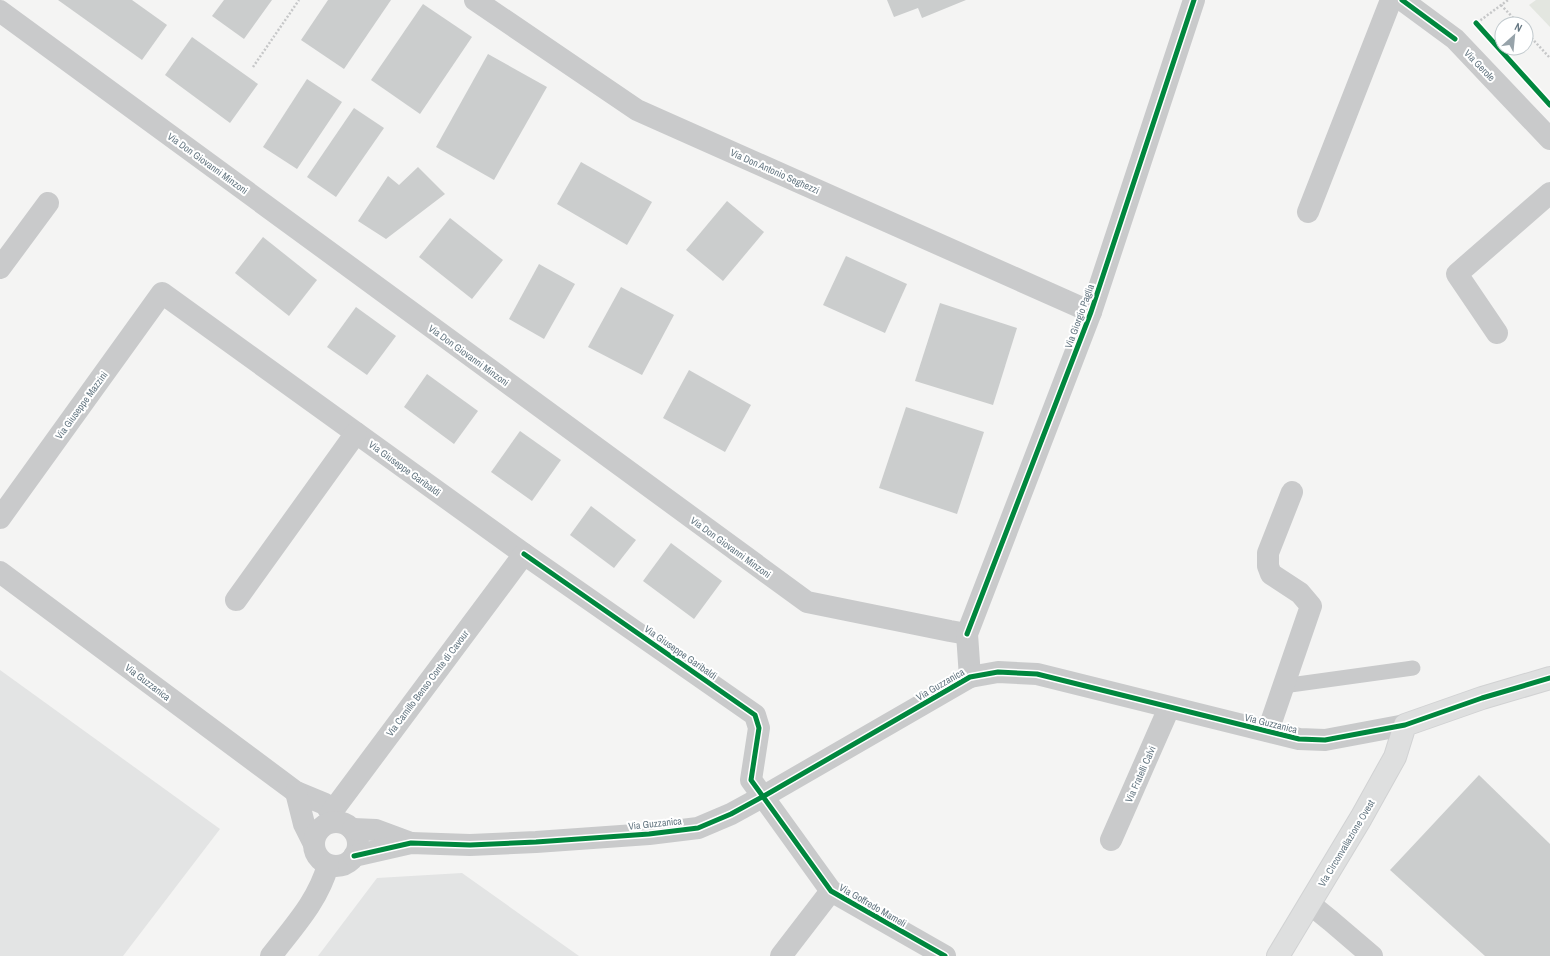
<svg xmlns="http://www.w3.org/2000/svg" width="1550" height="956" font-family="'Archivo Narrow',sans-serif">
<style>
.built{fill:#e3e4e4}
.green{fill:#e3e6e0}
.building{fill:#cbcdcd}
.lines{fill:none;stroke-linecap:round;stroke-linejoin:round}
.secondary-casing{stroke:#d1d2d3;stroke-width:24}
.path{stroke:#c6c7c8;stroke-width:2.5;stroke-dasharray:2 2;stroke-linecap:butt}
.lane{stroke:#c9cacb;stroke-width:15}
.street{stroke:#c9cacb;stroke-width:22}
.secondary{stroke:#dedfdf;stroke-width:22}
.cycleway-casing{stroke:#fff;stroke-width:8}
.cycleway{stroke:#00873e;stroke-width:5}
.labels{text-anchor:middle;stroke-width:4;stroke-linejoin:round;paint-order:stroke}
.street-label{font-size:10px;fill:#657782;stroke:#fff}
</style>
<rect width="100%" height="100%" fill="#f4f4f3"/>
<g class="built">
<path d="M0 670 220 829 123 956H0Z"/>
<path d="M462 873 579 956H318L377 878Z"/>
</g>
<path class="green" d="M1536 0H1550V27L1529 5Z"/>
<g class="building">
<path d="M58 0H132L167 25 142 60Z"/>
<path d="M224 0H272L244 39 212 16Z"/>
<path d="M328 0H391L344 69 301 40Z"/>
<path d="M887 0H966L922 18 918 8 894 17Z"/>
<path d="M423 4 472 37 420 114 371 80Z"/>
<path d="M192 37 258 84 230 123 165 75Z"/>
<path d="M488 54 547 87 494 180 436 147Z"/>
<path d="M307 79 342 102 297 169 263 147Z"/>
<path d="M354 108 384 128 336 197 307 177Z"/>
<path d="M581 162 652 202 627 245 557 204Z"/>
<path d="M418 167 445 194 386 239 358 221 388 176 399 185Z"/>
<path d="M727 201 764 232 723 281 686 250Z"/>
<path d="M450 218 503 260 472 299 419 257Z"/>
<path d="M263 237 317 280 289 316 235 273Z"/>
<path d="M846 256 907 284 885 333 823 305Z"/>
<path d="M539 264 575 284 544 339 509 319Z"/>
<path d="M621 287 674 315 642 375 588 347Z"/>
<path d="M940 303 1017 328 993 405 915 381Z"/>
<path d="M356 307 396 336 367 375 327 347Z"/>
<path d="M689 370 751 405 725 452 663 418Z"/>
<path d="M427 374 478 411 454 444 404 407Z"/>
<path d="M906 407 984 432 957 514 879 488Z"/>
<path d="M520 431 561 460 532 501 491 472Z"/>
<path d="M591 506 636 540 614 568 570 535Z"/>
<path d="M671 543 722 581 694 619 643 581Z"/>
<path d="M1479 775 1550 844V956H1485L1390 870Z"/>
</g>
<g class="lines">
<g class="secondary-casing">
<path id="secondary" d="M1278 956 1361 818 1395 757 1405 725 1482 698 1550 678"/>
</g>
<g class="path">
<path d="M1501 5 1519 24"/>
<path d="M1474 25 1508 0"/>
<path d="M1526 32 1550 58"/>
<path d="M253 67 299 0"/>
</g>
<path class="lane" d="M1283 686 1413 668"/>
<g class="street">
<path d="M475 0 637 110 1091 312"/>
<path d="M1402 0 1455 39 1550 139"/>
<path d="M0 11 807 602 950 631 967 634"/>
<path d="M1308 212 1391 0"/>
<path d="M0 268 48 203"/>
<path d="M1497 333 1457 274 1550 193"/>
<path d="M0 518 162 293 524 554 755 715 759 728 751 780 831 891 945 956"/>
<path d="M0 572 296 792 325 804 337 822"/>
<path d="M236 600 356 433"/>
<path d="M970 677 967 634 1091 312 1194 0"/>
<path d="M1268 731 1311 606 1300 593 1271 574 1268 566V553L1292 492"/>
<path d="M296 792 304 824 314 844"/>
<path d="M331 813 524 554"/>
<circle cx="336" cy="844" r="22"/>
<path d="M353 829 376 830 411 843"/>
<path d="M1111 840 1169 708"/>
<path d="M354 856 411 843 470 845 536 842 649 834 698 828 731 814 764 796 970 677 998 672 1037 674 1299 739 1325 740 1405 725"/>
<path d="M1310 904 1331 921 1372 956"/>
<path d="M271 956C294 926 318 901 328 865"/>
<path d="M781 956 831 891"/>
</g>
<use href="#secondary" class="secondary"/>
<g class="cycleway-casing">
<g id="cycleway">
<path d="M1402 0 1455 39"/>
<path d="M1476 23 1550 105"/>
<path d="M524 554 755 715 759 728 751 780 831 891 945 956"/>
<path d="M967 634 1091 312 1194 0"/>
<path d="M354 856 411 843 470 845 536 842 649 834 698 828 731 814 764 796 970 677 998 672 1037 674 1299 739 1325 740 1405 725 1482 698 1550 678"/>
</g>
</g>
<use href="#cycleway" class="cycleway"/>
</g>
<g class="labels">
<g class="street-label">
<text transform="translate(1480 65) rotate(46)" y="4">Via Gerole</text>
<text transform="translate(208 163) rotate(36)" y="4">Via Don Giovanni Minzoni</text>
<text transform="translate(775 171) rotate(24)" y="4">Via Don Antonio Seghezzi</text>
<text transform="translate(1079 316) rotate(-70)" y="4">Via Giorgio Paglia</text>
<text transform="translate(469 355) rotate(36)" y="4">Via Don Giovanni Minzoni</text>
<text transform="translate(81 405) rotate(-54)" y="4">Via Giuseppe Mazzini</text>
<text transform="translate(405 468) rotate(36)" y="4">Via Giuseppe Garibaldi</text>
<text transform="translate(731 547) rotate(36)" y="4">Via Don Giovanni Minzoni</text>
<text transform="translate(681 652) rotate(35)" y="4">Via Giuseppe Garibaldi</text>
<text transform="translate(148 682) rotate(37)" y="4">Via Guzzanica</text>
<text transform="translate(427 683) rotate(-53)" y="4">Via Camillo Benso Conte di Cavour</text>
<text transform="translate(940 684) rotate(-30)" y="4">Via Guzzanica</text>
<text transform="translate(1271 723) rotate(14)" y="4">Via Guzzanica</text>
<text transform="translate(1140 774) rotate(-66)" y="4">Via Fratelli Calvi</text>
<text transform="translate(655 823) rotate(-6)" y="4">Via Guzzanica</text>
<text transform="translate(1346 843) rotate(-59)" y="4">Via Circonvallazione Ovest</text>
<text transform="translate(873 905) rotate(30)" y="4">Via Goffredo Mameli</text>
</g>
</g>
<g transform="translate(1514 36) rotate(27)"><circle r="19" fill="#ffffff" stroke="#c1c9cd"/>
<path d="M0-3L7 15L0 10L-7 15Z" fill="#97a3aa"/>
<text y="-6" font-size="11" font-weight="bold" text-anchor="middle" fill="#657782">N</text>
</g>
</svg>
